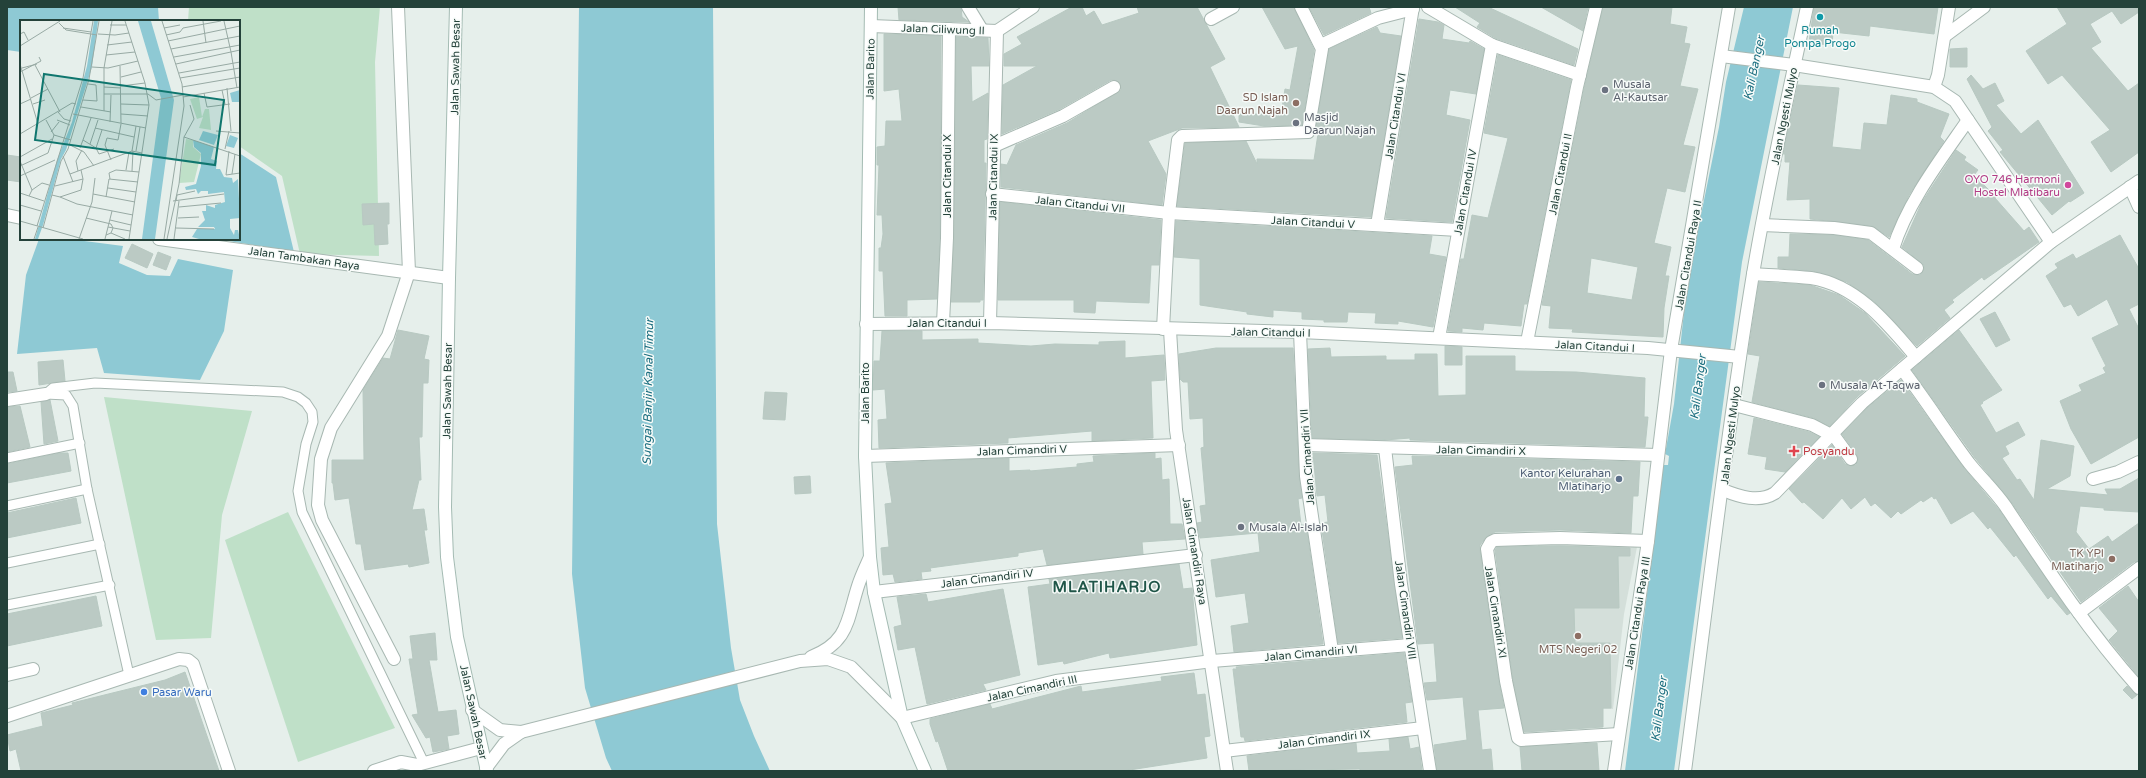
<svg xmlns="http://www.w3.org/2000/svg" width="2146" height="778" font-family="'Varela Round',sans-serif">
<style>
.built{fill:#d4dfda}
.green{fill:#bfe0c8}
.water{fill:#8ec9d4}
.building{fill:#bbcac4;stroke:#b8c9c2;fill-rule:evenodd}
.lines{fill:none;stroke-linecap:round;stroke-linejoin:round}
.lane-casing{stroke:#a8b8b2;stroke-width:11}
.street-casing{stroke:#a8b8b2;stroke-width:14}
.secondary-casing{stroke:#a4bbb3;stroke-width:14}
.lane{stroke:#fff;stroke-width:9}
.street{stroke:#fff;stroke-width:12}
.secondary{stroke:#fff;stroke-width:12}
.culture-dot{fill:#0f9aa8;stroke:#f7fbf9;stroke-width:1.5}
.worship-dot{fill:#6b7280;stroke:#f7fbf9;stroke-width:1.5}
.education-dot{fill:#8d6e63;stroke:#f7fbf9;stroke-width:1.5}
.hotel-dot{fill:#d1479c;stroke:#f7fbf9;stroke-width:1.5}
.health-dot{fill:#e0444e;stroke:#f7fbf9;stroke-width:1.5}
.service-dot{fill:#5c6f8a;stroke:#f7fbf9;stroke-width:1.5}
.shop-dot{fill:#3f7fe0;stroke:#f7fbf9;stroke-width:1.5}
.labels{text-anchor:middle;stroke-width:3;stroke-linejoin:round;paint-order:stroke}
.street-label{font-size:11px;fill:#24423a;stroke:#f7fbf9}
.culture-label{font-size:11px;fill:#0d838f;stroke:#f7fbf9}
.worship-label{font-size:11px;fill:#5b616d;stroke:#f7fbf9;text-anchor:start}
.education-label{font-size:11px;fill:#785e54;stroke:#f7fbf9;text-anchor:end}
.hotel-label{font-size:11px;fill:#b23c85;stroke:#f7fbf9;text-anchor:end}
.health-label{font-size:11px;fill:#be3a42;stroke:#f7fbf9;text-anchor:start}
.service-label{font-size:11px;fill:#4e5e75;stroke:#f7fbf9;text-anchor:end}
.shop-label{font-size:11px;fill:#366cbe;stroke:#f7fbf9;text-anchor:start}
.water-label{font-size:12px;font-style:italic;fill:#1c6f80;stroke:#f7fbf9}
.district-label{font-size:15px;font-weight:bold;letter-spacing:1px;fill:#1f5548;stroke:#f7fbf9}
.inset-road{fill:none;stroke:#98aaa4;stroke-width:1}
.view{fill:#0f766e;fill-opacity:0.15;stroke:#0f766e;stroke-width:2}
.inset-edge{fill:none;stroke:#24423a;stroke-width:2}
</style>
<rect width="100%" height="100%" fill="#e6efeb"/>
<path class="built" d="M1538 543H1588L1637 547 1624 614 1613 709H1575L1538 555Z"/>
<g class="green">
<path d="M189 7H380L375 62 379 256 300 254 282 176 239 146V21H188Z"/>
<path d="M104 397 252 411 222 515 211 638 156 640Z"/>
<path d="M288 512 395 728 298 762 225 540Z"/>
</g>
<g class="water">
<path d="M7 7H158L159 21H21V52L7 50Z"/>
<path d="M579 7H713L717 524 731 648 740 700 754 736 770 771H612L606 758 585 688 572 574Z"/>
<path d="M1744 7H1793L1742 262 1674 771H1625L1663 465H1668L1669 456 1665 454 1674 404 1684 312 1694 249 1719 127 1726 82Z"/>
<path d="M239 153 276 177 294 252 217 239H239Z"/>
<path d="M39 239H69L123 246 119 263 147 275 170 276 178 259 233 270 224 331 200 380 104 373 97 348 17 354 26 275Z"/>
</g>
<g class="building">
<path d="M898 7H961L962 17 969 22 899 20Z"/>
<path d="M1072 7H1082L1086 16 1094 11 1102 25 1139 13 1137 7H1197L1225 59 1210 67 1239 127 1182 128 1148 141 1166 174 1162 205 1001 187V164L1007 165 1016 145 1067 123 1121 90 1120 83 1114 80H1111L1060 109 1002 134 1003 85 1037 66H1004V54L1022 44 1017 37Z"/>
<path d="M1262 7H1294L1314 50 1302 125 1264 126 1239 122V114H1281L1285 89 1290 90 1298 46 1285 49Z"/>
<path d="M1309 7H1369L1371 13 1324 35Z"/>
<path d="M1455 7H1488L1578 49 1574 65 1495 38 1477 27 1480 23Z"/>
<path d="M1541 7H1588L1583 31Z"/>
<path d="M1603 7H1672L1670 24 1687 27 1684 43 1690 44 1680 86 1698 89 1683 145 1695 147 1685 192 1667 188 1654 243 1671 247 1665 276H1669L1664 308 1663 337 1572 332 1573 329 1549 328 1551 306 1542 305 1584 89ZM1591 258 1638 267 1632 300 1587 293Z"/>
<path d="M1814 7H1938L1934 34 1870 26 1869 36 1833 32 1832 45 1809 43Z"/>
<path d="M2057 7H2139V12L2121 24 2112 11 2090 24 2101 42 2091 48 2128 91 2139 83V152L2111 172 2091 142 2110 130 2062 75 2048 84 2026 51 2067 24Z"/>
<path d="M1419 19 1438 22 1444 25 1442 39 1469 43 1470 41 1484 49 1476 94 1450 90 1446 115 1470 120 1452 222 1386 218Z"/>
<path d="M1377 27 1380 33 1401 36 1371 217 1177 206 1185 143 1246 141 1257 164V159L1314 160 1318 134 1315 133 1329 49Z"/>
<path d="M884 34 941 36 940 238 937 299 907 300V316H885L883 271H879V248H881L883 234 882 215H877L879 165H877V147L885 146 886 121H902L899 89 884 91Z"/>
<path d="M956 37 988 38 989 66H971L972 102 988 93 987 139 984 140V163H986L983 300H980V302H951L954 238Z"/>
<path d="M1967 48V67H1950V49Z"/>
<path d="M1498 55 1571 80 1527 304H1524L1521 326 1484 323 1483 330 1462 328V332L1448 331 1461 259H1464L1472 215 1488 218 1508 138 1484 133Z"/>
<path d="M1971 75 1983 89 1995 83 2004 101 1996 105 2021 134 2038 120 2084 193 2070 202 2069 201 2052 215 2000 152 2003 150 1988 131 1992 127 1967 79Z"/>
<path d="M1798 85 1839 88 1832 147 1861 150 1864 123 1887 125 1891 95 1917 99V102L1949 114 1940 137 1944 141 1909 195 1889 237 1872 226 1810 219V199L1787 200 1790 162H1785V154H1783Z"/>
<path d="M1956 150 1966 157 1964 160 1978 170 1974 175 1996 197 1995 198 2024 231 2029 227 2039 242 1984 280 1982 277 1952 300 1954 302 1944 310 1950 318 1917 346 1875 302 1847 282 1813 271 1778 268V257H1789L1790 234 1833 235 1868 240 1912 274 1920 275 1924 269V265L1902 247 1922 202Z"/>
<path d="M7 155 21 157V182L7 180Z"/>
<path d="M1000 202 1161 220 1159 265H1151L1149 303 1096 301 1095 313 1074 312V300H998Z"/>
<path d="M389 203V224H387L388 244 375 245 374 224 363 225 362 204Z"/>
<path d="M1176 221 1432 236 1429 254 1446 257 1433 327 1398 321V324L1375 323 1376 313 1348 312 1347 322H1324V320L1302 319V312L1273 310V317L1247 314V312L1200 305V259L1174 257Z"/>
<path d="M2120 235 2139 269V304L2129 309 2139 329V437L2091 464 2071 429 2060 401 2082 391 2079 385 2106 373 2103 368 2106 366 2092 338 2119 325 2107 299 2078 316 2071 304 2064 307 2046 276 2058 268 2055 264 2073 254 2076 259Z"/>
<path d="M132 244 153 254 147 268 125 258Z"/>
<path d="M158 252 171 257 166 270 153 265Z"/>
<path d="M1759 282 1810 285 1839 295 1865 313 1905 356 1857 397 1830 426 1814 418 1752 402 1760 356 1748 354Z"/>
<path d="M1995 312 2010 340 1996 347 1980 319Z"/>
<path d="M398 330 429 336 424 359 429 360 428 383H423L422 437H419L421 480H419L412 510 424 509 427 530H424L429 563 409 567 408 564 365 570 361 544H356L349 498 335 500 333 483H332V460H364L363 390 383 358 390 359Z"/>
<path d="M1959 330 2002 390 1982 402 1983 403 1980 405 1996 433 2018 422 2025 435 2005 446 2009 454 2002 458 2017 480 2020 479 2034 500 2041 440 2074 446 2070 476 2047 489 2108 495 2105 489H2120L2139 478V512L2104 510V508L2080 506 2076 532 2089 549 2108 536 2112 542 2139 523V561L2134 562 2081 602 2012 503 1975 458 1912 370Z"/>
<path d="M882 331H922V340L978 339V343L1031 346 1055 344 1099 345V342L1125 341V358L1164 355 1165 380 1151 381 1153 438 1092 441V431L1008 438V443L879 448 878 420 887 419 885 389 873 390 874 361H880Z"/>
<path d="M1445 346 1462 347V365H1445Z"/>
<path d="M1216 348H1293L1299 476 1302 498 1298 499 1301 525H1306L1323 644 1234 652 1231 626 1249 623 1245 593 1216 597 1211 560 1260 552 1258 533 1200 538 1197 523 1202 522 1200 506 1206 505 1201 448 1204 447 1203 418 1190 419 1188 382H1183L1180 379 1179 354Z"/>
<path d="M1330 348 1331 357 1386 356V360H1415V354H1437L1438 396 1466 395V356H1515V371L1576 372 1645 378 1644 417H1648L1645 447 1410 440V438L1385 440 1312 438 1308 349Z"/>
<path d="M63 360 65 381 39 385 38 362Z"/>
<path d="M7 372H13L17 391 7 392Z"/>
<path d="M1901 380 1963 467 2000 511 2070 613 2067 615 2051 596 2048 599 2016 555 2014 557 1990 527 1988 529 1973 511 1951 524 1936 498 1934 499 1932 496 1923 502 1921 500 1901 514 1898 511 1891 518 1875 503 1871 506 1865 497 1851 509 1842 498 1823 519 1804 502 1802 503 1789 489 1832 445 1845 464 1851 466 1856 465 1858 459 1857 455 1842 434 1867 408Z"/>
<path d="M765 392 787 393 785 420 763 419Z"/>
<path d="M50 400 58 441 44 444 41 402Z"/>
<path d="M20 406 30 447 7 452V407Z"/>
<path d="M1754 418 1809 432 1819 437 1785 472 1765 469 1767 457 1748 454Z"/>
<path d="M60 453H68L71 471 7 483V464Z"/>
<path d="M1155 453V459L1161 458 1162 480 1169 479 1170 524H1182L1185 539 1142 542 1143 554 1047 565 1043 549 1018 553V556L930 568 931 571 921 572 922 579 895 582 893 574 883 575 881 548 889 547 885 504 892 503 886 463 1009 458V471L1030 470V471L1077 467V464L1094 462 1093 456Z"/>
<path d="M1313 453 1377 455 1402 638 1338 643 1321 523 1328 522 1325 495 1317 496Z"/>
<path d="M1412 456 1640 462 1638 496H1633L1631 533 1560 530 1495 532 1487 536 1480 545V550L1499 682 1504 708 1478 710 1482 750 1491 749 1493 771H1437L1434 745 1467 740 1463 697 1427 700 1424 683 1437 682 1434 643 1418 644 1395 467 1413 465Z"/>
<path d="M810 476 811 493 795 494 794 477Z"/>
<path d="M76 498 81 523 7 538V513Z"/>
<path d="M1560 546 1630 548V556H1618L1619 608H1574L1575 643H1610L1611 708H1603V727L1524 732 1513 680 1495 550 1497 547Z"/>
<path d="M1179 564 1183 589 1192 588 1197 645 1110 658 1109 653 1064 664 1063 661 1038 665 1028 587 1050 584 1049 579Z"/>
<path d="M2128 586 2139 602V677L2109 640 2118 631 2099 608Z"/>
<path d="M1003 589 1020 675 983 684 986 690 927 704 915 647 898 650 894 627 902 625 897 597 926 594 928 602Z"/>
<path d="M96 596 102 626 7 646V614Z"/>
<path d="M435 633 437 660H429L438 712 456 710 459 734 447 736 449 749 433 752 430 737 426 738 412 715 418 714 409 659H413L410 636Z"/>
<path d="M1404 653 1412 702 1405 703 1407 722 1245 741 1244 737H1241L1233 669H1237L1236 667Z"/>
<path d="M185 672 219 771H21L16 749 10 751 7 735 43 726 41 713 73 705 72 703 165 680Z"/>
<path d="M1194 673 1197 695 1205 694 1210 736 1204 737 1207 758 1123 771H948L938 741 936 742 930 724V719L990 704 992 709 1081 686 1082 692 1162 681 1161 677Z"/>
<path d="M2127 686 2137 695 2132 699 2123 690Z"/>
<path d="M1408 737 1410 749 1419 747 1422 771H1360V769L1249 771 1247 756 1356 743 1357 753 1390 751 1389 739Z"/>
<path d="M1597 743 1599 771H1522L1520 747Z"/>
</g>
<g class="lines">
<g class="lane-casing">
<g id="lane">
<path d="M46 394 53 388 95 383 283 392 298 397 306 403 312 412 313 422 306 444 298 491 302 512 424 763"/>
<path d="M46 394 66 395 73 406 87 489 129 675"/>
<path d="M7 458 80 443"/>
<path d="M7 506 87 489"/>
<path d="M7 563 100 544"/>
<path d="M7 605 110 585"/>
</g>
</g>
<g class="street-casing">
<g id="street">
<path d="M968 7 982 30"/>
<path d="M1428 7 1492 45 1580 75"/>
<path d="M1211 19 1233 7"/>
<path d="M871 26 997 31 1033 7"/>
<path d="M1945 36 1984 7"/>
<path d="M1321 45 1378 18 1413 9"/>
<path d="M1721 56 1794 65 1934 87 1955 101 2051 242"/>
<path d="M1934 87 1938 75 1949 7"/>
<path d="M994 146 1063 116 1114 87"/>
<path d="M2130 187 2139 207"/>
<path d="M992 194 1169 213 1458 230"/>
<path d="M7 215 21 218"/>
<path d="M1377 225 1413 7"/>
<path d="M1762 225 1834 228 1871 233 1917 268"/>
<path d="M159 239 449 278"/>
<path d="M1893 249C1907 203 1941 159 1968 120"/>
<path d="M1753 274C1772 275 1792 276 1811 278 1857 285 1888 324 1916 357"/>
<path d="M943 323 947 238 949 29"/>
<path d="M990 323 997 31"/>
<path d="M866 324 990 323 1300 332 1648 348 1740 357"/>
<path d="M1163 329 1169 213 1178 140 1182 136 1308 132 1322 49 1301 7"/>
<path d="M1170 330 1176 430 1227 771"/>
<path d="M1300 332 1306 476 1332 651"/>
<path d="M1439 338 1492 45"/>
<path d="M1527 342 1577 87 1596 7"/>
<path d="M1902 369C1925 399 1946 432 1969 463 1981 478 1995 491 2006 507 2048 570 2089 632 2139 688"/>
<path d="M7 400 46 394"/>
<path d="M1734 405 1812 425 1835 437 1851 459"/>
<path d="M1305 445 1658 455"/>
<path d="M1385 448 1401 584 1430 771"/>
<path d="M865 456 1179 445"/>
<path d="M2093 479 2118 472 2139 462"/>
<path d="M1723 490C1740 497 1759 503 1775 493L1862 403 2051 242 2139 181"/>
<path d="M874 592 1196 555"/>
<path d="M2079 613 2139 568"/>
<path d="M811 657C849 642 847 620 858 586 861 576 866 566 870 557"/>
<path d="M394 659 322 520 318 505 321 459 331 428 388 336 409 272 398 7"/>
<path d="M7 675 33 669"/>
<path d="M472 710 500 730 521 732"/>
<path d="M7 716 179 659 188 660 193 664 229 771"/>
<path d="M1619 734 1521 740 1518 738 1506 681 1487 549 1491 542 1495 540 1560 538 1648 541"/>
<path d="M1224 751 1423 728"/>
<path d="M486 768 504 744 521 732 800 661 828 659 851 667 902 718 1056 681 1212 661 1410 645"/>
<path d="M374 771 401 762 417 765 481 748"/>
<path d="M1614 771 1648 541 1671 350 1729 7"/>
<path d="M1685 771C1707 605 1726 439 1753 274 1768 184 1788 96 1807 7"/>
</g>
</g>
<g class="secondary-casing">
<g id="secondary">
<path d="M456 7 449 278 445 507 447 557 457 637 487 771"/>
<path d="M871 7 865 456 870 557 874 592 902 718 925 771"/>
</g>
</g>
<use href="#lane" class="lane"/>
<use href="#street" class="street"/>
<use href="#secondary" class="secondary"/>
</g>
<circle class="culture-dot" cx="1820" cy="17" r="4"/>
<g class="worship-dot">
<circle cx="1605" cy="90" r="4"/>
<circle cx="1296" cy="123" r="4"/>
<circle cx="1822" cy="385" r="4"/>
<circle cx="1241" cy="527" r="4"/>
</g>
<g class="education-dot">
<circle cx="1296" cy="103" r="4"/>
<circle cx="2112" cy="559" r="4"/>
<circle cx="1578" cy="636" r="4"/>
</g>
<circle class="hotel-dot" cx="2068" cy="185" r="4"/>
<path class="health-dot" d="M1792 445h4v4h4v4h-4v4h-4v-4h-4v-4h4z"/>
<circle class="service-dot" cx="1619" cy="479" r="4"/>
<circle class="shop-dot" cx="144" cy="692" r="4"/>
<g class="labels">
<g class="street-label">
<text transform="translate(943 29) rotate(2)" y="4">Jalan Ciliwung II</text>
<text transform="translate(455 67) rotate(-89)" y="4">Jalan Sawah Besar</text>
<text transform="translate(870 69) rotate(-89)" y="4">Jalan Barito</text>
<text transform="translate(1395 116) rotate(-81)" y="4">Jalan Citandui VI</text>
<text transform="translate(1784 116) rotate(-79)" y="4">Jalan Ngesti Mulyo</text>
<text transform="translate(1560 174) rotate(-79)" y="4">Jalan Citandui II</text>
<text transform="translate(947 176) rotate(-90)" y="4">Jalan Citandui X</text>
<text transform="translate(993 177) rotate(-89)" y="4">Jalan Citandui IX</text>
<text transform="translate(1465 192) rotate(-80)" y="4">Jalan Citandui IV</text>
<text transform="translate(1080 204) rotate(6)" y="4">Jalan Citandui VII</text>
<text transform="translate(1313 222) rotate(3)" y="4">Jalan Citandui V</text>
<text transform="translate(1688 255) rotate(-80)" y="4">Jalan Citandui Raya II</text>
<text transform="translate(304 258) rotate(8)" y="4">Jalan Tambakan Raya</text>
<text x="947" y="327">Jalan Citandui I</text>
<text transform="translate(1271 332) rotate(1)" y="4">Jalan Citandui I</text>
<text transform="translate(1595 346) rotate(3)" y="4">Jalan Citandui I</text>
<text transform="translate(447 391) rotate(-89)" y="4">Jalan Sawah Besar</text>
<text transform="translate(865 393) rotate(-90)" y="4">Jalan Barito</text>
<text transform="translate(1730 435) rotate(-83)" y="4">Jalan Ngesti Mulyo</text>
<text transform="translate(1022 450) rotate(-2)" y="4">Jalan Cimandiri V</text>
<text transform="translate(1481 450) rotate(1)" y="4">Jalan Cimandiri X</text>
<text transform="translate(1307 457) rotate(-94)" y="4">Jalan Cimandiri VII</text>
<text transform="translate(1195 551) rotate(81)" y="4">Jalan Cimandiri Raya</text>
<text transform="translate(987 578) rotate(-7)" y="4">Jalan Cimandiri IV</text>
<text transform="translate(1406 610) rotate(82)" y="4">Jalan Cimandiri VIII</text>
<text transform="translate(1496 612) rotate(81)" y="4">Jalan Cimandiri XI</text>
<text transform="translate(1637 613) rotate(-81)" y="4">Jalan Citandui Raya III</text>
<text transform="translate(1311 653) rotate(-5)" y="4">Jalan Cimandiri VI</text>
<text transform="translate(1032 688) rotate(-12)" y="4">Jalan Cimandiri III</text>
<text transform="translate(474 712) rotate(78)" y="4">Jalan Sawah Besar</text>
<text transform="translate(1324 739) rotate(-7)" y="4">Jalan Cimandiri IX</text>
</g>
<g class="culture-label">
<text x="1820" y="34">Rumah<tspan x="1820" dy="13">Pompa Progo</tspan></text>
</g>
<g class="worship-label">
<text x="1613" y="88">Musala<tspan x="1613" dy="13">Al-Kautsar</tspan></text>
<text x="1304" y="121">Masjid<tspan x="1304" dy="13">Daarun Najah</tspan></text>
<text x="1830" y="389">Musala At-Taqwa</text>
<text x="1249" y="531">Musala Al-Islah</text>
</g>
<g class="education-label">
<text x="1288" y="101">SD Islam<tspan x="1288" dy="13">Daarun Najah</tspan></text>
<text x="2104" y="557">TK YPI<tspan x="2104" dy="13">Mlatiharjo</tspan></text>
<text x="1578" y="653" text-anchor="middle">MTS Negeri 02</text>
</g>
<g class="hotel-label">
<text x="2060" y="183">OYO 746 Harmoni<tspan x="2060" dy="13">Hostel Mlatibaru</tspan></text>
</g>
<g class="health-label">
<text x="1803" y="455">Posyandu</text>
</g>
<g class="service-label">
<text x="1611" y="477">Kantor Kelurahan<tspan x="1611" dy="13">Mlatiharjo</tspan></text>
</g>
<g class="shop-label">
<text x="152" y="696">Pasar Waru</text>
</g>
<g class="water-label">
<text transform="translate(1754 68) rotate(-78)" y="4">Kali Banger</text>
<text transform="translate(1698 387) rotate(-83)" y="4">Kali Banger</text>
<text transform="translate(648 392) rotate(-89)" y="4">Sungai Banjir Kanal Timur</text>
<text transform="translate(1659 709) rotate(-83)" y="4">Kali Banger</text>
</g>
<g class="district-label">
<text x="1107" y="592">MLATIHARJO</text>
</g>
</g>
<g transform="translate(20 20)">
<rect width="220" height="220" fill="#e6efeb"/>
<path d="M179 77 182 97 185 89H189L191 110 179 108 183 97 177 99 170 79ZM166 119 173 120V127L181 134 174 162 159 163Z" fill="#bfe0c8"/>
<path d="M74 1H78L72 47 46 130 41 139 23 205 18 219H15L37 140 52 102 67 46ZM118 1H131L154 80 135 219H122L141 78ZM220 70V82H212L210 73ZM183 111 198 115 194 125 179 120ZM210 115 218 118 214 128 206 126ZM173 120 194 127 191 139 197 141 196 149H200L204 157 212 158 213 163 218 159 220 198 210 199V208L214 215 215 210H218L220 219H179L172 217 177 209H195L194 207H178L185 200 182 191H186V185L195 188V185L205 182 204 172 188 174V171H181L178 174 176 169 166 170 165 167 176 164 181 146V133L174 127Z" fill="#8ec9d4"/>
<path class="inset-road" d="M105 1 125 63 129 85 109 219M142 1 162 64 164 86 144 219M183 1 186 23M204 1 211 32M39 3 46 10 77 15M90 5H106M43 8 71 12M144 8 160 5M0 14 4 12 8 20M78 14 95 15 109 13M146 15 160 12 163 8 201 1M148 21 220 6M87 25 112 22M0 26 40 1M151 29 220 16M211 32 217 68M86 35 115 32M154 37 220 25M0 44 18 104M156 44 220 30M15 45 40 92M100 46 101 103M72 47 88 48 118 41M2 48 17 44M0 52 21 41 19 37M159 53 220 42M101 57 121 52M160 58 220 48M101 66 125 63M84 67 101 68M162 67 220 57M207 68 211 111M202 70 205 84M184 73 187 87 210 84M84 74H128L136 80 163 75M163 77 220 67M11 78 28 69M63 80 77 81 76 65 68 64M0 84 11 79M13 84 25 80M101 84 129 85M61 87 91 92M84 91V48L92 1M38 92 44 99 51 101M53 94 126 108M101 94 128 96M26 100 34 115 51 120M37 100 50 105M90 102 91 75M75 108 114 117M196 111 220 113M31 112 39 102M0 114 52 83 56 84M164 117 220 136M63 120 76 128 79 134 94 129M70 124 78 100M50 125 64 132 74 146M60 128 71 98M76 128 82 110M205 129 209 111M112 131 116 106M116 131 120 107M209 131 206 155 220 153M43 136 53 162M0 137 32 119M91 140 85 125 87 118 98 120 101 104M0 141 12 170 9 176M0 146 28 133 34 115M106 150 109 132M58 151 56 141 62 130M112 151 113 131M50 154 112 131 122 133M212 154 215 134M0 156 35 140M90 159 89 153 96 150 119 152M35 166 63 159M88 168 116 172M12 170 22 163 29 165M0 173 24 181M73 174 115 182M32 175 40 177 61 170 63 159 61 150M40 177 57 184 113 195M86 177 89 159 118 162M153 181 204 174M156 181 157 175 175 171M0 185 21 191M159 187 201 183M66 198 91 204 93 208 91 213M158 198 179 197M90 200 111 205M0 201 63 219M17 206 63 58 73 1M88 207 110 211M23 208 41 141 48 129 69 59 79 1M156 208 194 209M86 215 91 213 105 219M14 219 18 207M59 219 72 182 75 158M85 219 92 191M147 219 159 164 164 117 174 99 170 85M154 219 159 181"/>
<path class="view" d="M24 54 204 80 195 145 15 120Z"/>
<rect width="220" height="220" class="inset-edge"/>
</g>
<rect width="2146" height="778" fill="none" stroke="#24423a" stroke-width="16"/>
</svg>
